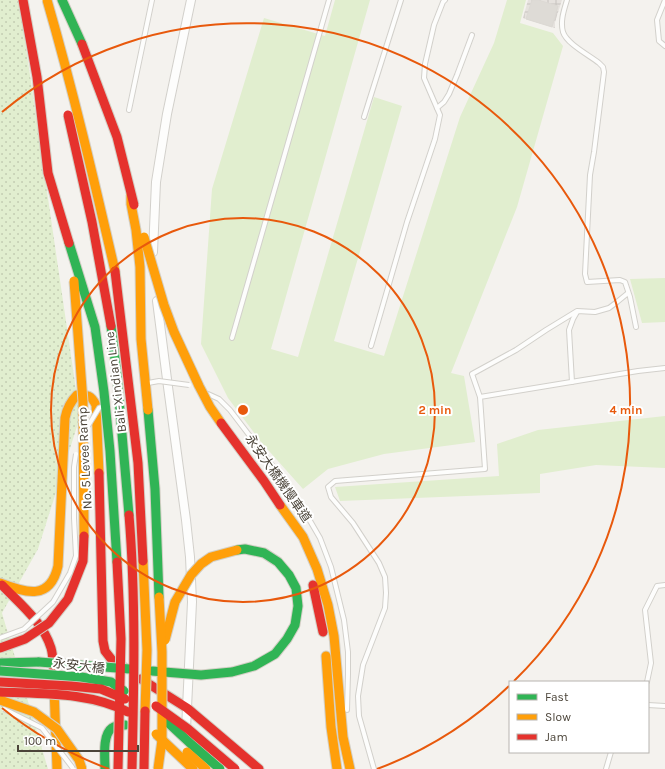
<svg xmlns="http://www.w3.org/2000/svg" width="665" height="769" font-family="Karla,'Noto Sans TC',sans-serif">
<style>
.industrial{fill:url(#industrial-grid)}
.grass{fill:#e1eecf}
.park{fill:url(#park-dots)}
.building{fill:#dedbd6;stroke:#dcd9d4}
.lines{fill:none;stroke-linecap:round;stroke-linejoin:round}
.lane-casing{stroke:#d2d0cb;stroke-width:6}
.street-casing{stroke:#d2d0cb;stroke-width:10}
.fast-casing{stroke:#d3cfc5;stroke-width:11}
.slow-casing{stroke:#d3cfc5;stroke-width:11}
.jam-casing{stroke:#d3cfc5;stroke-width:11}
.lane{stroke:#fdfdfc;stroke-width:4}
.street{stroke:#fdfdfc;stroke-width:8}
.fast{stroke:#30b455;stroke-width:9}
.slow{stroke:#ff9f0a;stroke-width:9}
.jam{stroke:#e5322d;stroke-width:9}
.lane-bridge-casing{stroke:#d2d0cb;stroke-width:6;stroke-linecap:butt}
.fast-bridge-casing{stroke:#d3cfc5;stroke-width:11;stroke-linecap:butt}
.slow-bridge-casing{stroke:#d3cfc5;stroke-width:11;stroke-linecap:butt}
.jam-bridge-casing{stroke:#d3cfc5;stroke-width:11;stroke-linecap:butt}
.lane-bridge{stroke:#fdfdfc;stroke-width:4}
.fast-bridge{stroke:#30b455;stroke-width:9}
.slow-bridge{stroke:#ff9f0a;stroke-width:9}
.jam-bridge{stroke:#e5322d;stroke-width:9}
.ring{fill:none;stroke:#e8590c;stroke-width:2}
.labels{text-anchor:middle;stroke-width:4;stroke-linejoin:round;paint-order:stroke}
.street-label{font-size:13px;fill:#4b4439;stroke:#fff}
.centre{fill:#e8590c;stroke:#fff;stroke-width:2}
.ring-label{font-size:12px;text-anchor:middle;font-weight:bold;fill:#e8590c;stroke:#fff;stroke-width:4;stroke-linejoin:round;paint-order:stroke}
</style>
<defs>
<pattern id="industrial-grid" width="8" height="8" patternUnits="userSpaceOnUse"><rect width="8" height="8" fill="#e6e2de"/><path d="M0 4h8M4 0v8" fill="none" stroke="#c7c3bf"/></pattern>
<pattern id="park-dots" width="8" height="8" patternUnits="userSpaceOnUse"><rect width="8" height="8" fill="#e1eecf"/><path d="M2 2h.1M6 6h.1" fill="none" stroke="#c3cdb2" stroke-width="1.8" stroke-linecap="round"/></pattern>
</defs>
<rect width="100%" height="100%" fill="#f4f2ee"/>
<path class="industrial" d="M528 0H562L555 22V28L523 18Z"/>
<g class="grass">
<path d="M335 0H370L271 349 298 357 374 97 402 106 334 341 384 356 460 117 494 43 507 0H526L520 23 553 33 563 46 517 207 451 373 464 376 475 442 384 454 328 469 303 489 261 442 228 398 201 344 212 189 264 18 325 36Z"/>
<path d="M665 278V322L642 323 630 279Z"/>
<path d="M665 416V468L596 465 540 474V493L340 501 335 487 499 476 497 444 538 430Z"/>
</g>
<path class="park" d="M0 0H19L80 417 38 549 2 613 48 769H0Z"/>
<path class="building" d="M532 0H538L558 6 552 27 526 19Z"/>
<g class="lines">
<g class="lane-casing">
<g id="lane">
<path d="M567 0C564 10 560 21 563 32 567 44 589 55 599 63L603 67 604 72 594 152 590 175 585 274 587 282 620 280 625 282 630 297 636 327"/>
<path d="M665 0 657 20 659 41 665 46"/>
<path d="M437 108 444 102 449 94 457 75 472 35"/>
<path d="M129 110 152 0"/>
<path d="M364 117 401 0"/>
<path d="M232 338 329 0"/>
<path d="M371 346 407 222 435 139 440 115 424 78 425 64 434 25 443 2 445 0"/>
<path d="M572 382 569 330 573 319 577 312"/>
<path d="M208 394 219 399 230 410 295 495 320 538 331 567 344 620 348 652V674L347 710"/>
<path d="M480 397 472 374 516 350 546 330 577 311 595 312 609 308 617 302 628 293"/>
<path d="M647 682 651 663 645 610 657 586 665 585"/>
<path d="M648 705 665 706"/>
<path d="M374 769 359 716 358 696 363 665 385 608 386 593 385 577 379 563 353 523 331 497 328 487 335 481 485 469 480 397 638 371 665 368"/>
<path d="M606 769 611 752"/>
</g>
</g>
<g class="street-casing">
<g id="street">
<path d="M153 252 156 182 167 114 191 0"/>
<path d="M157 301 168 387 186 520 190 557 192 602 186 729"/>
</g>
</g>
<g class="fast-casing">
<g id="fast">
<path d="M62 0 82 44"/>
<path d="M0 663 39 662"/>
<path d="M105 769C105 758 102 735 112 728 116 725 120 725 125 725"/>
</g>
</g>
<g class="slow-casing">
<g id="slow">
<path d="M280 505 303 537 317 569 328 605 334 636 343 737 350 769"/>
<path d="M0 583C26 593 50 601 58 566L65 418C67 408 70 402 77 395 88 395 91 395 96 405L99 473"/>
<path d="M326 656 331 727 337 769"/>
<path d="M54 687 57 769"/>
</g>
</g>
<g class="jam-casing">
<g id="jam">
<path d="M99 473 103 641 105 651 112 660 125 668"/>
<path d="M2 585C20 604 43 622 51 648 53 655 53 663 54 670"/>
<path d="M313 585 323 632"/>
<path d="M141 679 187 708 259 769"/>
</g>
</g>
<use href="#lane" class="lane"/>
<use href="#street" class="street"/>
<use href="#fast" class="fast"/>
<use href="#slow" class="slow"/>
<use href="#jam" class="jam"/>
<g class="lane-bridge-casing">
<g id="lane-bridge">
<path d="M148 383 159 381 189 385"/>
<path d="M88 426 99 408 101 407"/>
<path d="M0 638 24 629 53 602 70 573 76 556 74 518V467L76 454"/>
<path d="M4 709 42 728 72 767 73 769"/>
</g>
</g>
<g class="fast-bridge-casing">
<g id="fast-bridge">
<path d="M69 243 95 327 104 392 110 451 117 562"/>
<path d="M111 326 117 376 129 515"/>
<path d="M148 410 155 489 159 597"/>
<path d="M39 662 130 669"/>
<path d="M0 671 81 677 111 682 124 691"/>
<path d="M152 671 201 675 232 672 254 666 275 654 287 639 295 625 298 606 296 588 289 575 278 562 264 553 245 549 237 550"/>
<path d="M163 718 191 744 220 769"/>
</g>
</g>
<g class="slow-bridge-casing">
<g id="slow-bridge">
<path d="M47 0C73 90 94 180 115 271"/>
<path d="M131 195V204L136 230 140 267 141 339 148 410"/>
<path d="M144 237 164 305 174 332 199 386 210 407 221 423"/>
<path d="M74 281 83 402 84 536"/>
<path d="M143 561 147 650 145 711"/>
<path d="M165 640 175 602 191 575 201 564 211 557 237 550"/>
<path d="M0 700 34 712 57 729 79 760 82 769"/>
<path d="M156 734 193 769"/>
<path d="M187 752 206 769"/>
<path d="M158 769 162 740V652L159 597"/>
</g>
</g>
<g class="jam-bridge-casing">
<g id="jam-bridge">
<path d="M23 0 37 77 48 173 69 243"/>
<path d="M82 44 117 137 134 205"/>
<path d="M68 115 92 222 111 326"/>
<path d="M115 271 138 463 143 561"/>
<path d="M221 423 264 481 280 505"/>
<path d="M129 515C136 600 134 684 132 769"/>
<path d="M117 562 121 639 118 769"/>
<path d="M0 648 25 639 49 623 68 599 83 561 84 536"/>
<path d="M0 682 71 686 101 689 125 699"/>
<path d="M0 692C42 694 90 692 128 712"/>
<path d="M156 706 188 729 235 769"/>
<path d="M144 769 145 711"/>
</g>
</g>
<use href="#lane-bridge" class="lane-bridge"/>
<use href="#fast-bridge" class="fast-bridge"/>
<use href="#slow-bridge" class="slow-bridge"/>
<use href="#jam-bridge" class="jam-bridge"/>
</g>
<g class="ring">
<circle cx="243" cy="410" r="192"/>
<path d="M509 686A383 383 0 0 1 377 769M109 769A383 383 0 0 1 2 708M2 112A383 383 0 0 1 514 681"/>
</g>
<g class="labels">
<g class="street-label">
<text transform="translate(115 382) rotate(-97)" y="5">Bali-Xindian Line</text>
<text transform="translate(84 458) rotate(-93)" y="5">No. 5 Levee Ramp</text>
<text transform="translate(279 478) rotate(55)" y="5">永安大橋機慢車道</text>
<text transform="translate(79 665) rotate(7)" y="5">永安大橋</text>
</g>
</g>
<circle cx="243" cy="410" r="6" class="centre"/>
<g class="ring-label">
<text x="435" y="414">2 min</text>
<text x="626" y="414">4 min</text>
</g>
<rect x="509" y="681" width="140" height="72" fill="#ffffff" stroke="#b7b4b0"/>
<rect x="517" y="694" width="20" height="6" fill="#30b455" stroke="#b7b4b0"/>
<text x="545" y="701" font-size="12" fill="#4b4439">Fast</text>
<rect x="517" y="714" width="20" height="6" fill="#ff9f0a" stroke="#b7b4b0"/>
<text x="545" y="721" font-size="12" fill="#4b4439">Slow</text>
<rect x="517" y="734" width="20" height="6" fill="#e5322d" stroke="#b7b4b0"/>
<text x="545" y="741" font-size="12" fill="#4b4439">Jam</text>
<path d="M18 745v6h120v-6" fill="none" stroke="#4b4439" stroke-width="2"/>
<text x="24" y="745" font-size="12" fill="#4b4439" stroke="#ffffff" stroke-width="3" paint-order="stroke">100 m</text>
</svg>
